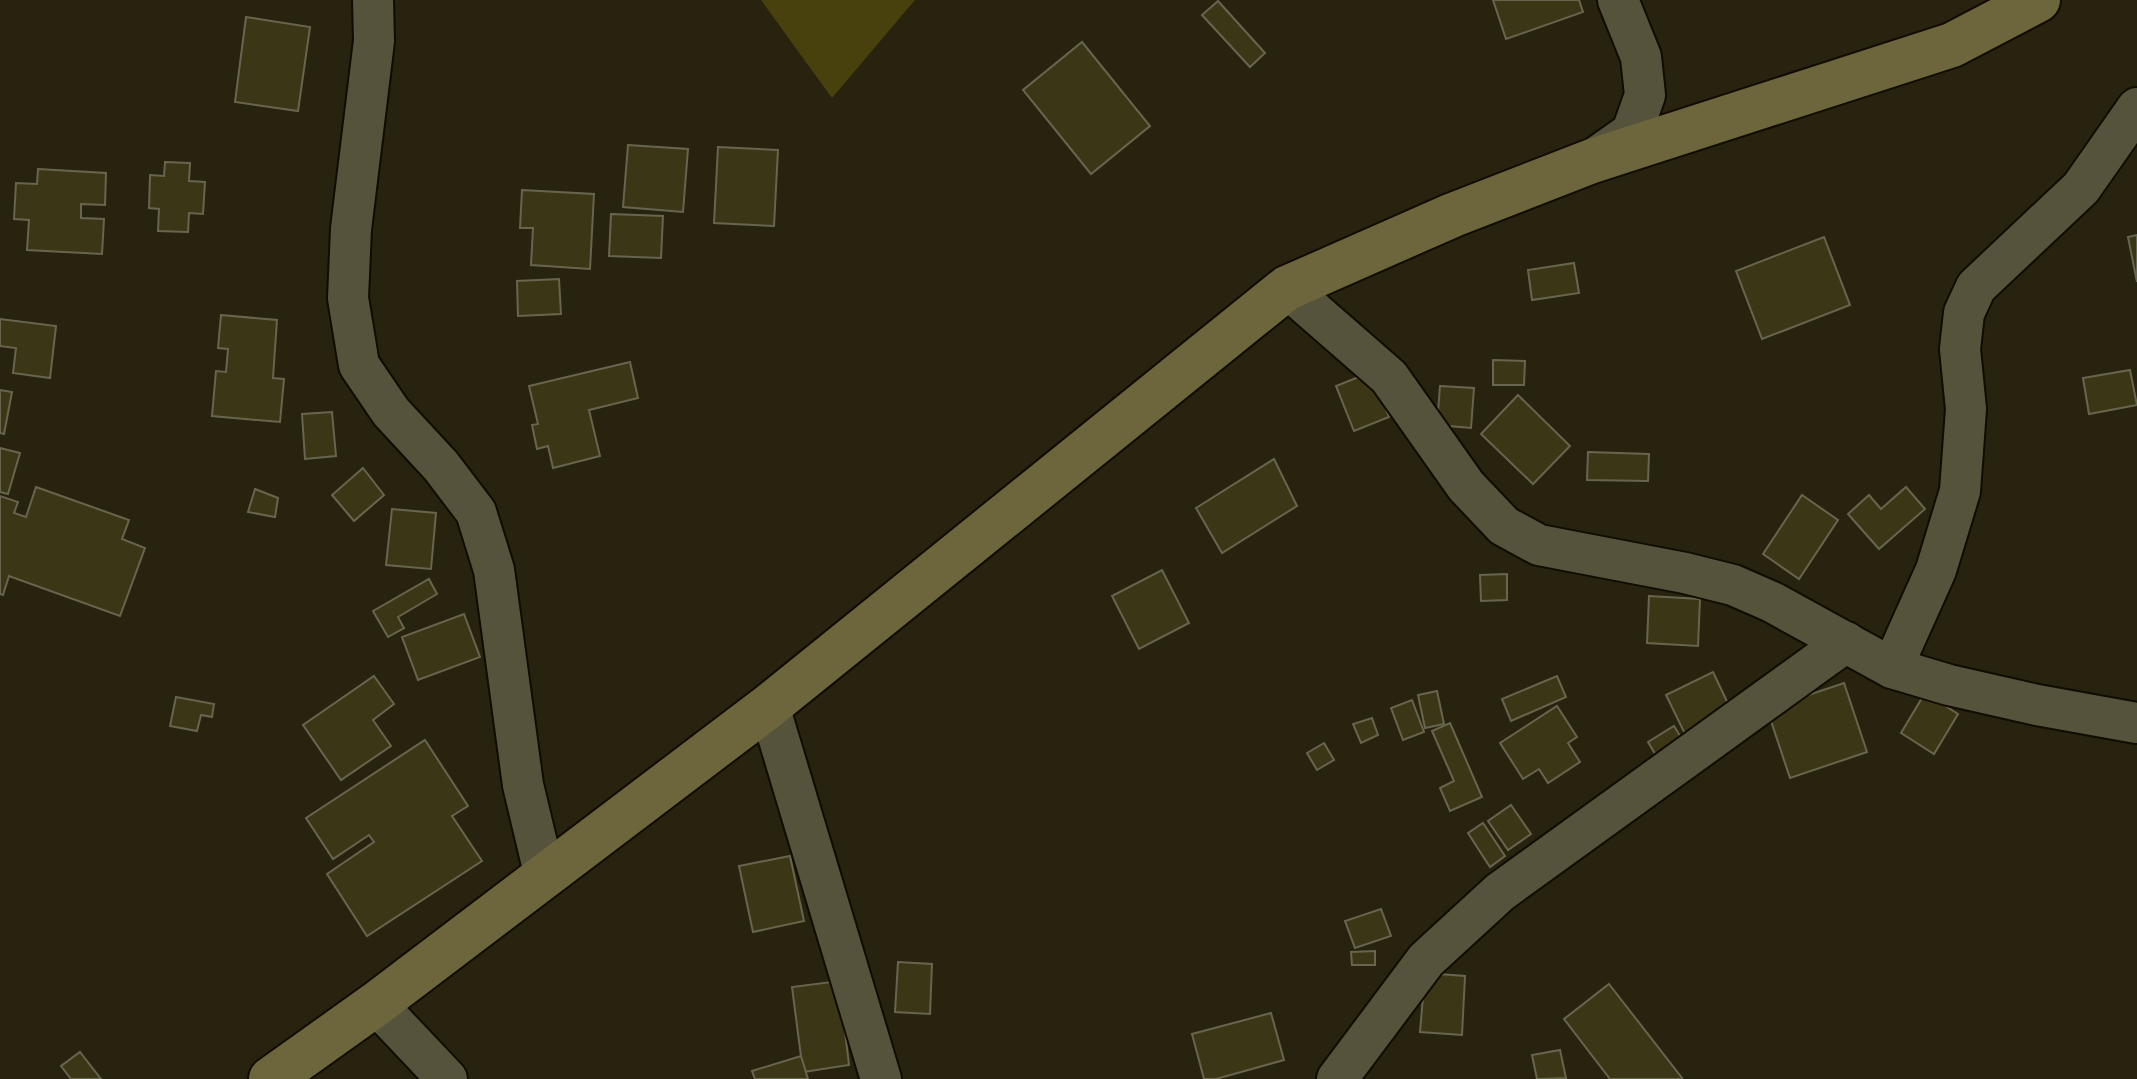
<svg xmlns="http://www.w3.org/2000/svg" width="2137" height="1079" font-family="'Noto Sans',sans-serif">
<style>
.green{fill:#48400d}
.building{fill:#3b3615;stroke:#68654e;stroke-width:2}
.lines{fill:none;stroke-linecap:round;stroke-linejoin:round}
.street-casing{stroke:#100c00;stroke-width:44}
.secondary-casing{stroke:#100c00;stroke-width:48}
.street{stroke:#56533d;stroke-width:40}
.secondary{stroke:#6d663c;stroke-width:44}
</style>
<rect width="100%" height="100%" fill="#27230f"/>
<path class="green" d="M761 0H915L832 98Z"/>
<g class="building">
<path d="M1493 0H1579L1583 12 1506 39Z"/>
<path d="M1218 1 1265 53 1250 67 1202 15Z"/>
<path d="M246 17 310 27 298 111 235 102Z"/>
<path d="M1082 42 1150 126 1091 174 1023 90Z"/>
<path d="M628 145 688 149 683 212 623 207Z"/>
<path d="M718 147 778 150 774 226 714 223Z"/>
<path d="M165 162 190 163 189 181 205 182 203 214 189 213 188 232 158 231 159 209 149 208 150 175 164 176Z"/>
<path d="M38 169 106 173 105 205 81 204V218L104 219 102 254 27 250 29 220 14 219 16 183 37 184Z"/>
<path d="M522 190 594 194 590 269 531 265 533 228H520Z"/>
<path d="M611 214 663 216 661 258 609 256Z"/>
<path d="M2137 235V282L2128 237Z"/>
<path d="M1824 237 1850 305 1762 339 1736 271Z"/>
<path d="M1574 263 1579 293 1532 300 1528 270Z"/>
<path d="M559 279 561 314 518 316 517 281Z"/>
<path d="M221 315 277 320 273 378 284 379 280 422 212 416 216 371 226 372 228 349 218 348Z"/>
<path d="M0 319 56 326 50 378 13 373 16 348 0 346Z"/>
<path d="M1493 360 1525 361 1524 385H1493Z"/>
<path d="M630 362 638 398 589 410 600 456 553 468 548 446 537 449 532 425 538 424 529 386Z"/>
<path d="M2130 370 2137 405 2089 414 2083 378Z"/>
<path d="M1371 372 1389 417 1354 431 1336 386Z"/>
<path d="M1440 386 1474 388 1471 428 1437 425Z"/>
<path d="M0 390 12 392 4 434 0 433Z"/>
<path d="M1518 395 1570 446 1533 484 1481 434Z"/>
<path d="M332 412 336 456 305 459 302 414Z"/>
<path d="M0 448 20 453 8 494 0 492Z"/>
<path d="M1588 452 1649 454 1648 481 1587 480Z"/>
<path d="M1274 459 1297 506 1222 553 1196 508Z"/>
<path d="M363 468 384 495 354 521 332 495Z"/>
<path d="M36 487 129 520 122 539 145 548 120 616 9 576 3 595 0 594V496L18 502 14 513 26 517Z"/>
<path d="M1906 487 1925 509 1879 549 1848 514 1869 495 1881 509Z"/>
<path d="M255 489 278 498 275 517 248 512Z"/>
<path d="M1802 495 1838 520 1799 579 1763 554Z"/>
<path d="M392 509 436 513 431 569 386 565Z"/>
<path d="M1162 570 1189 623 1139 649 1112 596Z"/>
<path d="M1507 574V600L1481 601 1480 575Z"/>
<path d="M429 579 437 594 398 617 404 628 388 637 373 611Z"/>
<path d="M1649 596 1700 599 1698 646 1647 643Z"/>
<path d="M464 614 480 657 418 680 402 637Z"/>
<path d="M1713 672 1733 714 1686 736 1666 695Z"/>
<path d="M374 676 394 704 373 720 391 746 341 780 303 725Z"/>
<path d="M1557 676 1566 697 1511 721 1502 699Z"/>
<path d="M1844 683 1867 752 1790 778 1767 709Z"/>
<path d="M1437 691 1444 724 1425 728 1418 695Z"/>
<path d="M1925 693 1958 714 1934 754 1901 733Z"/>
<path d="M176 697 214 704 212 717 201 715 197 731 170 726Z"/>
<path d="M1412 700 1424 732 1403 740 1391 708Z"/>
<path d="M1557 706 1577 737 1568 743 1580 762 1548 783 1539 769 1523 779 1500 743Z"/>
<path d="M1372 718 1378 735 1361 743 1353 724Z"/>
<path d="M1450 723 1482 797 1450 811 1440 788 1454 781 1432 731Z"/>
<path d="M1674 726 1686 746 1660 762 1648 742Z"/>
<path d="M425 740 468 806 452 816 482 861 367 936 327 874 374 842 369 835 333 859 306 818Z"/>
<path d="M1324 743 1334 760 1317 770 1307 753Z"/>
<path d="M1511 805 1531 834 1508 850 1488 821Z"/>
<path d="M1483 823 1505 856 1490 867 1468 833Z"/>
<path d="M790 856 804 921 753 932 739 866Z"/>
<path d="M1381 909 1391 936 1355 948 1345 921Z"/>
<path d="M1375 951V965H1352L1351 952Z"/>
<path d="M898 962 932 964 930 1014 895 1012Z"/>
<path d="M1425 973 1465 976 1462 1035 1420 1032Z"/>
<path d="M839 981 849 1065 803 1072 792 987Z"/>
<path d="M1609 984 1682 1078 1681 1079H1610L1564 1019Z"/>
<path d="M1271 1013 1284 1060 1216 1079H1204L1192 1034Z"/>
<path d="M1560 1050 1566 1078 1537 1079 1532 1055Z"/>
<path d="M80 1052 101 1079H71L61 1066Z"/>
<path d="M801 1056 808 1079H755L752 1071Z"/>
</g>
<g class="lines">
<g class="street-casing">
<g id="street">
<path d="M373 0 374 41 351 229 348 298 359 365 391 412 441 466 476 512 494 570 523 785 545 877"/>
<path d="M1595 158 1632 132 1645 95 1641 57 1618 0"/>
<path d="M1287 288 1389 377 1466 486 1504 526 1539 545 1685 573 1733 585 1772 602 1892 668 1949 685 2037 705 2137 723"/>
<path d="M1892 668 1936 570 1960 491 1966 409 1960 349 1964 313 1976 287 2081 188 2137 108"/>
<path d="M769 706 881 1079"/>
<path d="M376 1004 447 1079"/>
<path d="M1337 1079 1426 960 1500 892 1846 642"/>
</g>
</g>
<g class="secondary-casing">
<path id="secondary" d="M271 1079 376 1004 769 706 1287 288 1453 215 1592 161 1952 45 2038 0"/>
</g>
<use href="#street" class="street"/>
<use href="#secondary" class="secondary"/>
</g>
</svg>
